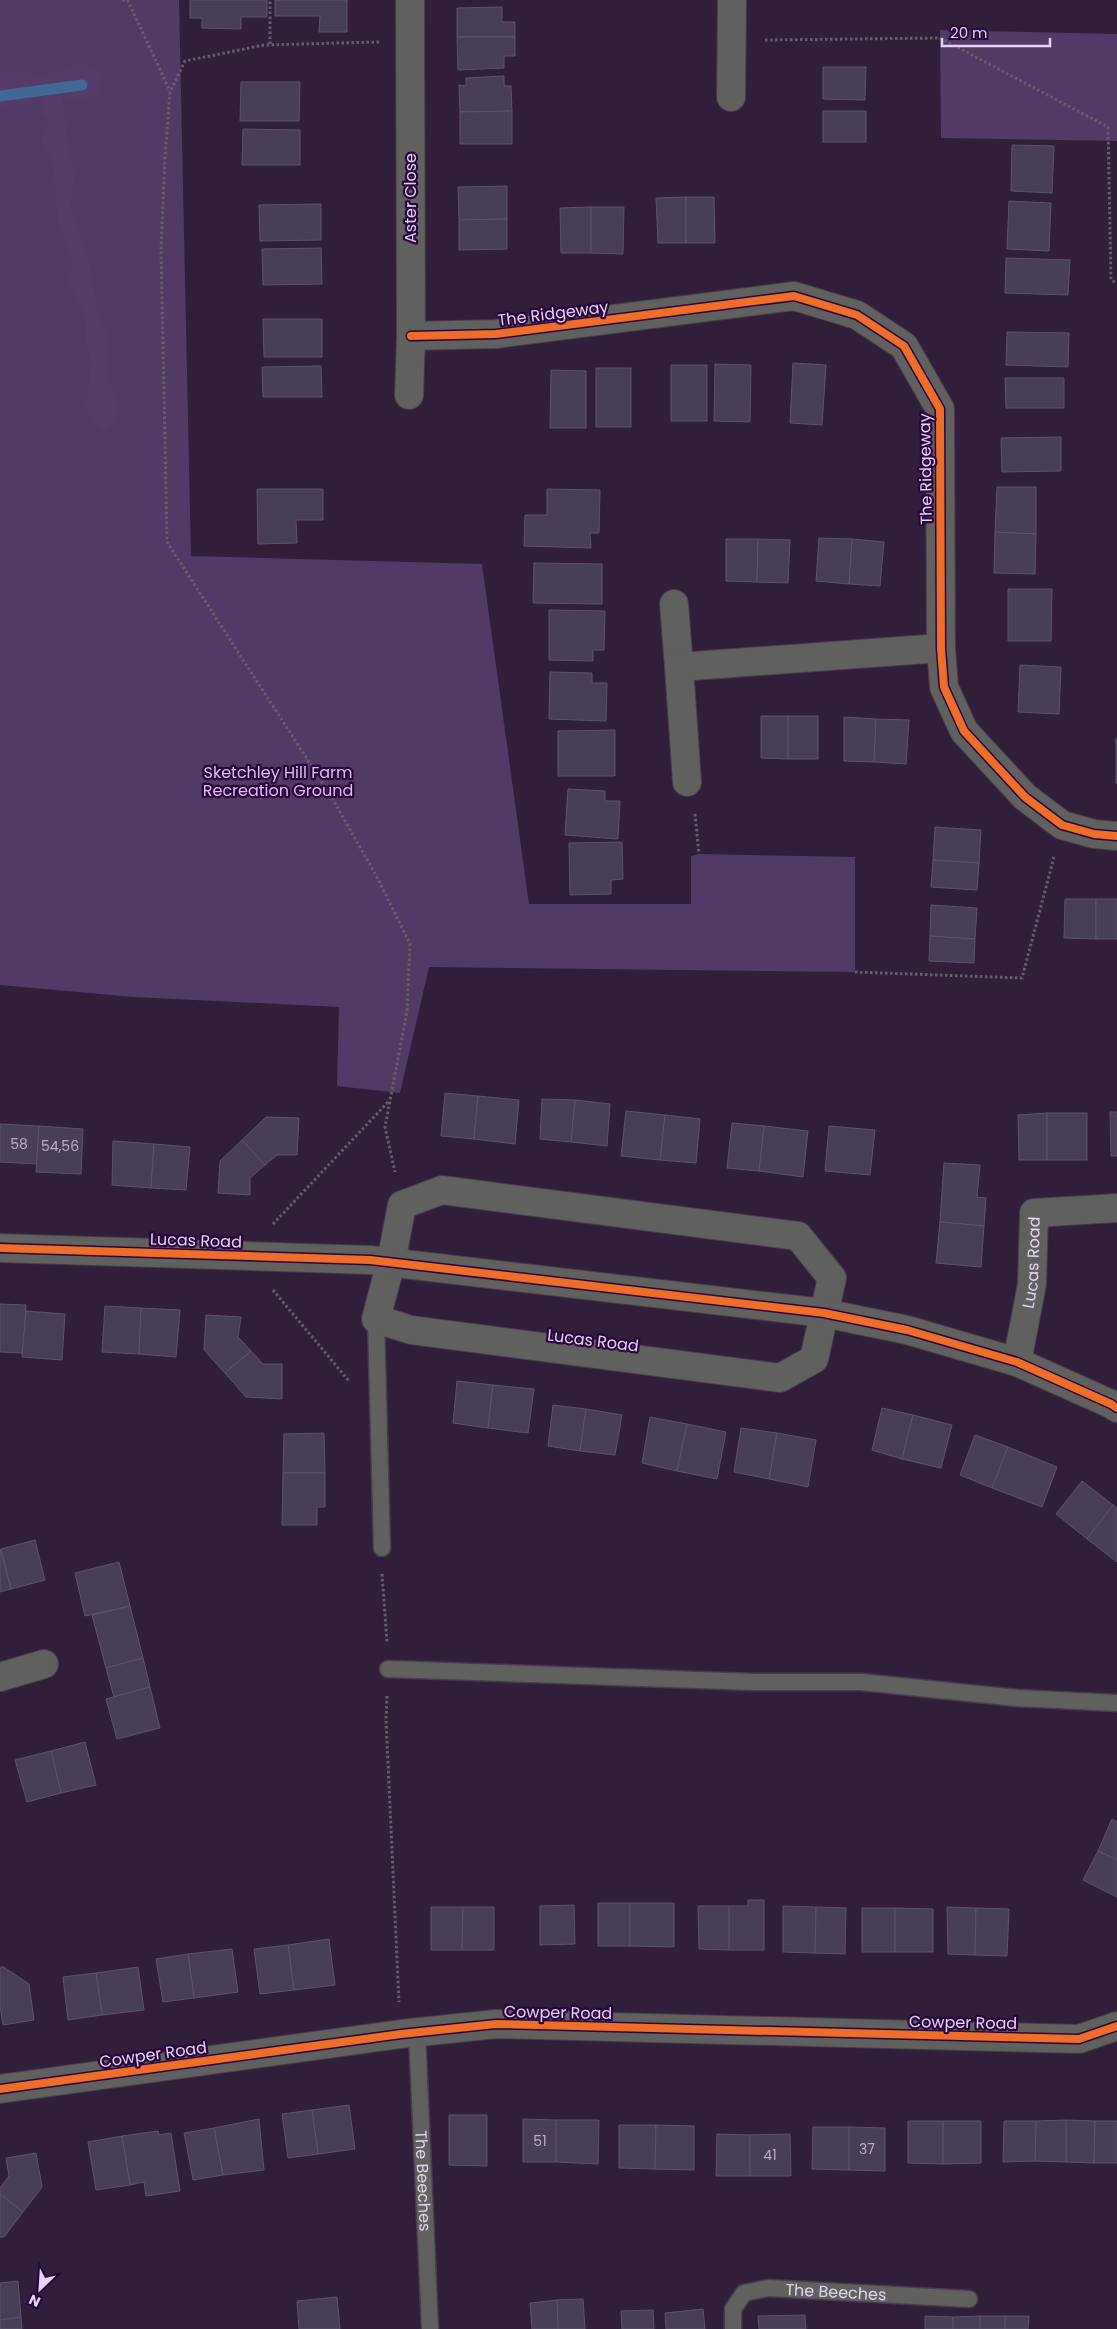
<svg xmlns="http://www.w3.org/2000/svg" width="1117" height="2329" font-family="Poppins,sans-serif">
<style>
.green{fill:#533966}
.forest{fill:#543b68}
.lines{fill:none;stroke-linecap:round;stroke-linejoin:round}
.stream{stroke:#416891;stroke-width:11}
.building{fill:#483e57;stroke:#5e536e}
.service-casing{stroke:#483a52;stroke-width:19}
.minor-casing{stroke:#483a52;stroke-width:30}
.path{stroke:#655f68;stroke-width:3;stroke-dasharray:2.5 2.5;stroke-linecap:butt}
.service{stroke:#60605e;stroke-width:16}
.minor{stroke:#60605e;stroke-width:28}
.cycleway-casing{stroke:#2a053d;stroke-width:11}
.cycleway{stroke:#ee6e29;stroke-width:8}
.labels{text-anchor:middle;stroke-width:4.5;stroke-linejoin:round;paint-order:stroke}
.number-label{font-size:14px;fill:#beaece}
.street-label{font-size:16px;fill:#e5d3f5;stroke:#2a053d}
.park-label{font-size:16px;fill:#dfbdfa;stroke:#2a053d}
</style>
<rect width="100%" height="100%" fill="#301e3b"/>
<g class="green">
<path d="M0 0H179L191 556 482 564 529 904H691V856L699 854 855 857V972L429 967 400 1093 337 1086 339 1007 133 997 0 985Z"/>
<path d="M940 30 1117 34V141L941 138Z"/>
</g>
<path class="forest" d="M82 64 102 73 100 93 79 101 62 96 68 143 76 174 70 204 88 256 97 308 108 338V377L120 412 104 431 86 410 91 361 86 346 85 316 67 279 73 263 58 221 53 164 41 142 48 120 40 110 43 98 11 104 0 109V71L45 77Z"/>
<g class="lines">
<path class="stream" d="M0 96 82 85"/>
</g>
<g class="building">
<path d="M190 0H267V17H241V29L202 28V18H190Z"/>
<path d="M275 0H347V32H319L320 16H275Z"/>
<path d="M502 7V22H515V37H457V8Z"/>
<path d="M457 37H515V56H504V68L458 70Z"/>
<path d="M823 67H866L865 100 823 99Z"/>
<path d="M504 76V86H511L512 111 460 112 459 85 466 86V78Z"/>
<path d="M241 82H300L299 121H240Z"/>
<path d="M512 111V144H460V112Z"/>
<rect x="823" y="111" width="43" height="31"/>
<path d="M243 129 300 130V165H242Z"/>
<path d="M1012 145 1054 146 1052 193 1011 191Z"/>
<path d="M507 186V219L459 220 458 187Z"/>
<path d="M686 197V243H658L656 198Z"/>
<path d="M686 197H714L715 243H686Z"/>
<path d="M1009 201 1051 203 1049 251 1007 249Z"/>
<path d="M321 204V240L260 241 259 205Z"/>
<path d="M591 207V253H561L560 208Z"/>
<path d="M591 207H624L623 254 591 253Z"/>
<path d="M507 219V249L459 250V220Z"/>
<path d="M321 248 322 284 263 285 262 249Z"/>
<path d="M1006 258 1070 260 1068 295 1005 293Z"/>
<path d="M263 319H322V357H264Z"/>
<path d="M1007 332 1069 333 1068 367 1006 365Z"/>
<path d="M793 363 826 365 822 425 790 423Z"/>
<path d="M715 364 751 365 750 422 714 421Z"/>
<rect x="671" y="365" width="36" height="56"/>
<path d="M321 366 322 397H263L262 367Z"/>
<rect x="596" y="368" width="35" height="59"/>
<path d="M551 370 586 371V428H550Z"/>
<path d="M1005 378H1064V408H1006Z"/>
<path d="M1061 437V471L1002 472 1001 438Z"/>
<path d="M997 487H1036V534L995 532Z"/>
<path d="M257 489H323V520H296L297 543 258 544Z"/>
<path d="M547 489 600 490 599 533H590L591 548 524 546 525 515H547Z"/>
<path d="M995 532 1036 534 1035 574 994 573Z"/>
<path d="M819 538 852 539 849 584 816 581Z"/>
<path d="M726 539H758L757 582 726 581Z"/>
<path d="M758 539 790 540 788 583 757 582Z"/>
<path d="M852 539 884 542 880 586 849 584Z"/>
<path d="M534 563 602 564V604L533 603Z"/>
<path d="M1008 589H1052L1051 641H1008Z"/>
<path d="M549 610 605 611 604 650H593V661L549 660Z"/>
<path d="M1020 665 1061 667 1059 714 1018 712Z"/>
<path d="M550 672 592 673V683H607L606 721 549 719Z"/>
<path d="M761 716H788V759L761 758Z"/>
<rect x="788" y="716" width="30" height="43"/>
<path d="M844 717 876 719 874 762 844 761Z"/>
<path d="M876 719 909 720 906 764 874 762Z"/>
<path d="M615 730V776H558V731Z"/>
<rect x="1116" y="739" width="1" height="44"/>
<path d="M568 789 605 791V801H620L618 839 565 835Z"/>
<path d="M935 827 981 830 979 863 933 860Z"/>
<path d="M622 842 623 879 611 880V894L570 895 569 843Z"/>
<path d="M933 860 979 863 977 890 931 887Z"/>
<path d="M1065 899H1096V939L1064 938Z"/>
<rect x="1096" y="899" width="21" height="40"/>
<path d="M931 905 977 908 975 939 930 936Z"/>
<path d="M930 936 975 939 974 963 929 961Z"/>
<path d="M445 1093 478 1096 474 1139 441 1136Z"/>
<path d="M478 1096 519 1100 515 1144 474 1139Z"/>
<path d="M542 1099 575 1100 571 1142 540 1139Z"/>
<path d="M575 1100 610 1104 607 1146 571 1142Z"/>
<path d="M626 1111 665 1115 660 1160 621 1156Z"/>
<path d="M1110 1112H1117V1156H1111Z"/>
<path d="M1047 1113V1160H1019L1018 1115Z"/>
<rect x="1047" y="1113" width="40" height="47"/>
<path d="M665 1115 700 1119 696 1163 660 1160Z"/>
<path d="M266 1117 299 1118 297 1155H277L265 1165 242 1140Z"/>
<path d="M732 1123 764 1126 759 1171 727 1168Z"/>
<path d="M0 1124 39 1126 37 1164 0 1162Z"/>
<path d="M39 1126 83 1129 81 1174 36 1172Z"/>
<path d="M764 1126 808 1131 803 1177 759 1171Z"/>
<path d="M829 1126 875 1130 870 1175 825 1171Z"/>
<path d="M242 1140 265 1165 250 1178V1195L218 1193 220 1161Z"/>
<path d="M113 1141 154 1144 151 1188 112 1185Z"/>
<path d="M154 1144 190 1147 186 1190 151 1188Z"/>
<path d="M944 1163 980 1165 977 1197 986 1198 984 1226 940 1222Z"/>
<path d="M940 1222 984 1226 981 1267 936 1263Z"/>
<path d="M0 1304 26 1305 23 1353 0 1352Z"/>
<path d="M105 1306 141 1308 139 1354 102 1352Z"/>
<path d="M141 1308 180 1310 176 1357 139 1354Z"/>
<path d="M26 1311 65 1314 62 1360 22 1357Z"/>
<path d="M206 1315 241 1317 238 1337 251 1351 225 1373 204 1350Z"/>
<path d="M251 1351 263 1364H282V1399L246 1397 225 1373Z"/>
<path d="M457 1381 493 1385 488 1428 453 1423Z"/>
<path d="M493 1385 534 1389 528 1433 488 1428Z"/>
<path d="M553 1405 586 1409 580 1451 548 1446Z"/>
<path d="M882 1408 913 1415 902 1459 872 1450Z"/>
<path d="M586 1409 622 1415 615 1455 580 1451Z"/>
<path d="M913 1415 952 1425 941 1468 902 1459Z"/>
<path d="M650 1417 687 1424 677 1471 642 1463Z"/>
<path d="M687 1424 726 1432 717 1479 677 1471Z"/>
<path d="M741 1428 777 1433 769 1479 734 1472Z"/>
<path d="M324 1433 325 1473H283L284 1434Z"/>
<path d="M777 1433 816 1440 808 1487 769 1479Z"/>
<path d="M975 1435 1008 1447 992 1488 960 1475Z"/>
<path d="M1008 1447 1057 1467 1042 1507 992 1488Z"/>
<path d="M283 1473H325V1507H317V1525H282Z"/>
<path d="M1082 1481 1113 1505 1087 1539 1056 1514Z"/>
<path d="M1113 1505 1117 1508V1562L1087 1539Z"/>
<path d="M35 1540 45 1580 11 1589 1 1549Z"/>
<path d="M0 1549 11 1589 0 1592Z"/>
<path d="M119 1562 130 1606 85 1616 75 1573Z"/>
<path d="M130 1606 143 1658 106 1668 92 1615Z"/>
<path d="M143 1658 150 1687 114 1697 106 1668Z"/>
<path d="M150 1687 160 1728 117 1739 106 1699Z"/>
<path d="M85 1742 96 1785 61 1793 51 1751Z"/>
<path d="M51 1751 61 1793 27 1802 15 1760Z"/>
<path d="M1112 1819 1117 1822V1860L1098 1851Z"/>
<path d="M1098 1851 1117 1860V1897L1083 1880Z"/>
<path d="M748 1900H764V1950H729V1906H748Z"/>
<rect x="598" y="1903" width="32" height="43"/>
<path d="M630 1903H674V1947L630 1946Z"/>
<path d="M574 1905 575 1944 540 1945V1906Z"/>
<path d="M698 1906H729V1950L699 1949Z"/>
<path d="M783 1906 816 1907 815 1953 783 1952Z"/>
<path d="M431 1907H463L462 1950H431Z"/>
<path d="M463 1907H494V1950H462Z"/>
<path d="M816 1907 846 1908 845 1954 815 1953Z"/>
<path d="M947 1907 976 1908 975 1955 948 1954Z"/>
<rect x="862" y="1908" width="33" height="44"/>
<path d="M895 1908 933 1909V1952H895Z"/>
<path d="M976 1908 1009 1909 1007 1956 975 1955Z"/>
<path d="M329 1939 335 1985 294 1990 288 1945Z"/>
<path d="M288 1945 294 1990 260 1994 254 1949Z"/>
<path d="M232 1949 238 1992 194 1998 188 1954Z"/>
<path d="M188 1954 194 1998 163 2002 156 1959Z"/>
<path d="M2 1966 29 1984 34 2020 3 2025 0 2006V1969Z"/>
<path d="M138 1967 144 2010 102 2015 96 1973Z"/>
<path d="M96 1973 102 2015 68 2020 63 1977Z"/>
<path d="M349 2105 355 2149 318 2154 312 2110Z"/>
<path d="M312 2110 318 2154 288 2158 282 2114Z"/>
<path d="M449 2115H487V2166L449 2165Z"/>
<path d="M259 2119 264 2170 223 2175 214 2128Z"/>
<path d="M523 2119 556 2120V2162H523Z"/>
<path d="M556 2120H599L598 2164 556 2162Z"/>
<path d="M1066 2120 1095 2121 1094 2163 1066 2162Z"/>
<path d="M1066 2120V2162L1035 2161 1036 2121Z"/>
<path d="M908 2121H943V2164L908 2163Z"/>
<path d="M943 2121H981V2163L943 2164Z"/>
<path d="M1004 2121H1036L1035 2161 1003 2162Z"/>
<path d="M1095 2121H1117V2163H1094Z"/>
<path d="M619 2125H656L655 2169 619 2168Z"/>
<path d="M656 2125 694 2126V2170L655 2169Z"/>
<path d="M813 2127H849V2170L812 2169Z"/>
<path d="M849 2127 885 2128V2171L849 2170Z"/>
<path d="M214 2128 223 2175 193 2180 184 2133Z"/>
<path d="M158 2131 159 2135 171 2133 180 2191 146 2196 144 2182 130 2185 122 2136Z"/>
<path d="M717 2134 750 2135V2176H716Z"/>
<path d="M790 2134 791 2176H750V2135Z"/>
<path d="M122 2136 130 2185 96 2190 88 2142Z"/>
<path d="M36 2153 42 2187 23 2212 0 2194V2188L9 2176 6 2158Z"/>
<path d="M0 2194 23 2212 4 2237H0Z"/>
<path d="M18 2281 21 2317 0 2320V2283Z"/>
<path d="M337 2297 340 2329H299L297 2301Z"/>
<path d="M583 2299 585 2329H558L557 2300Z"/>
<path d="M557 2300 558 2329H532L530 2303Z"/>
<path d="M703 2309 705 2329H666L665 2313Z"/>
<path d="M653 2310 654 2329H622L621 2311Z"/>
<path d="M805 2315 806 2329H759L758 2316Z"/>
<path d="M925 2316 953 2317V2329H925Z"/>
<path d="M980 2316V2329H953V2317Z"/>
<rect x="980" y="2316" width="25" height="13"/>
<path d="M1005 2316H1029L1028 2329H1005Z"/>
<path d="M21 2317 22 2329H0V2320Z"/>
</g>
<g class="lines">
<g class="service-casing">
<g id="service">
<path d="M376 1319 382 1548"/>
<path d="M388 1669 754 1682H861L1017 1698 1117 1703"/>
<path id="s1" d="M417 2033 430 2329"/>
<path id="s2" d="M733 2329V2309L744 2293 768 2288 969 2299"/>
</g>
</g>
<g class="minor-casing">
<g id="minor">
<path d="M731 97 732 0"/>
<path d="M411 336 496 334 794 296 857 315 904 346 940 409 941 648 944 687 964 731 1025 797 1062 825 1094 834 1117 836"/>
<path d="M409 395 411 336 410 0"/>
<path d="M674 604 679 667"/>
<path d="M687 782 679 667 941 648"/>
<path d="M442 1190 798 1236 832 1278 814 1359 780 1378 411 1330 376 1319 391 1262 402 1205Z"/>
<path d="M0 1248 370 1260 824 1313 907 1330 1017 1362 1111 1404 1117 1408"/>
<path id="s3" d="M1017 1362 1032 1284 1034 1213 1117 1208"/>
<path d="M0 1677 44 1664"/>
<path d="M0 2089 401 2034 496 2024 1079 2039 1117 2026"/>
</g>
</g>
<g class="path">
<path d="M122 0 128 1 170 91"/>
<path d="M765 40 940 38 1108 127 1111 280 1117 283"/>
<path d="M379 42 264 45 185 61 170 92 165 157 161 250 167 542 331 796 378 879 410 944 407 1011 385 1127 395 1172"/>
<path d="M270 44V0"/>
<path d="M695 814 699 854"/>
<path d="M855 972 1022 978 1054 857"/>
<path d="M273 1224 389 1101"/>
<path d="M273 1290 349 1381"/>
<path d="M382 1574 387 1642"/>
<path d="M387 1696 386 1720 399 2002"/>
</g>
<use href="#service" class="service"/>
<use href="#minor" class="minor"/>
<g class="cycleway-casing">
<g id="cycleway">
<path d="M411 336 496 334 794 296 857 315 904 346 940 409 941 648 944 687 964 731 1025 797 1062 825 1094 834 1117 836"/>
<path d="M0 1248 370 1260 824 1313 907 1330 1017 1362 1111 1404 1117 1408"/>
<path d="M0 2089 401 2034 496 2024 1079 2039 1117 2026"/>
</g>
</g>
<use href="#cycleway" class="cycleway"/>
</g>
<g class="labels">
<g class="number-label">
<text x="19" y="1149">58</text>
<text x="60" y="1151">54,56</text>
<text x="540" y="2146">51</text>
<text x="867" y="2154">37</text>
<text x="770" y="2160">41</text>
</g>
<g class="street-label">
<text transform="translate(410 198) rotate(-90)" y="6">Aster Close</text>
<text transform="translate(553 313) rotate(-7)" y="6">The Ridgeway</text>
<text transform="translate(925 469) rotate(-91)" y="6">The Ridgeway</text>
<text transform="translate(196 1240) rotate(2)" y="6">Lucas Road</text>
<text dy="6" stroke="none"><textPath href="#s3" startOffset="101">Lucas Road</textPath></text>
<text transform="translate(593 1340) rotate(7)" y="6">Lucas Road</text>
<text transform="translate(558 2012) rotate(1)" y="6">Cowper Road</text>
<text transform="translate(963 2022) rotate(1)" y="6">Cowper Road</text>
<text transform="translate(153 2054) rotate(-8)" y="6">Cowper Road</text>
<text dy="6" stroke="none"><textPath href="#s1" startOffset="148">The Beeches</textPath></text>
<text dy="6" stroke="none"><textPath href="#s2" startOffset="132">The Beeches</textPath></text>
</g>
<g class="park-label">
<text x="278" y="778">Sketchley Hill Farm<tspan x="278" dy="18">Recreation Ground</tspan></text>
</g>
</g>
<g transform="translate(40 2289) rotate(205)" stroke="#2a053d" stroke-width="4" paint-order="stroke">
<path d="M0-4L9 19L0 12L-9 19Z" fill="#e5d3f5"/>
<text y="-8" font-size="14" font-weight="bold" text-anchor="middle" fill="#e5d3f5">N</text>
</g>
<path d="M942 38v8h108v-8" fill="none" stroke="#e5d3f5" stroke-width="2.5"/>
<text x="950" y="38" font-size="15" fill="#e5d3f5" stroke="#2a053d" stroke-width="4" paint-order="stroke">20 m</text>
</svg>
